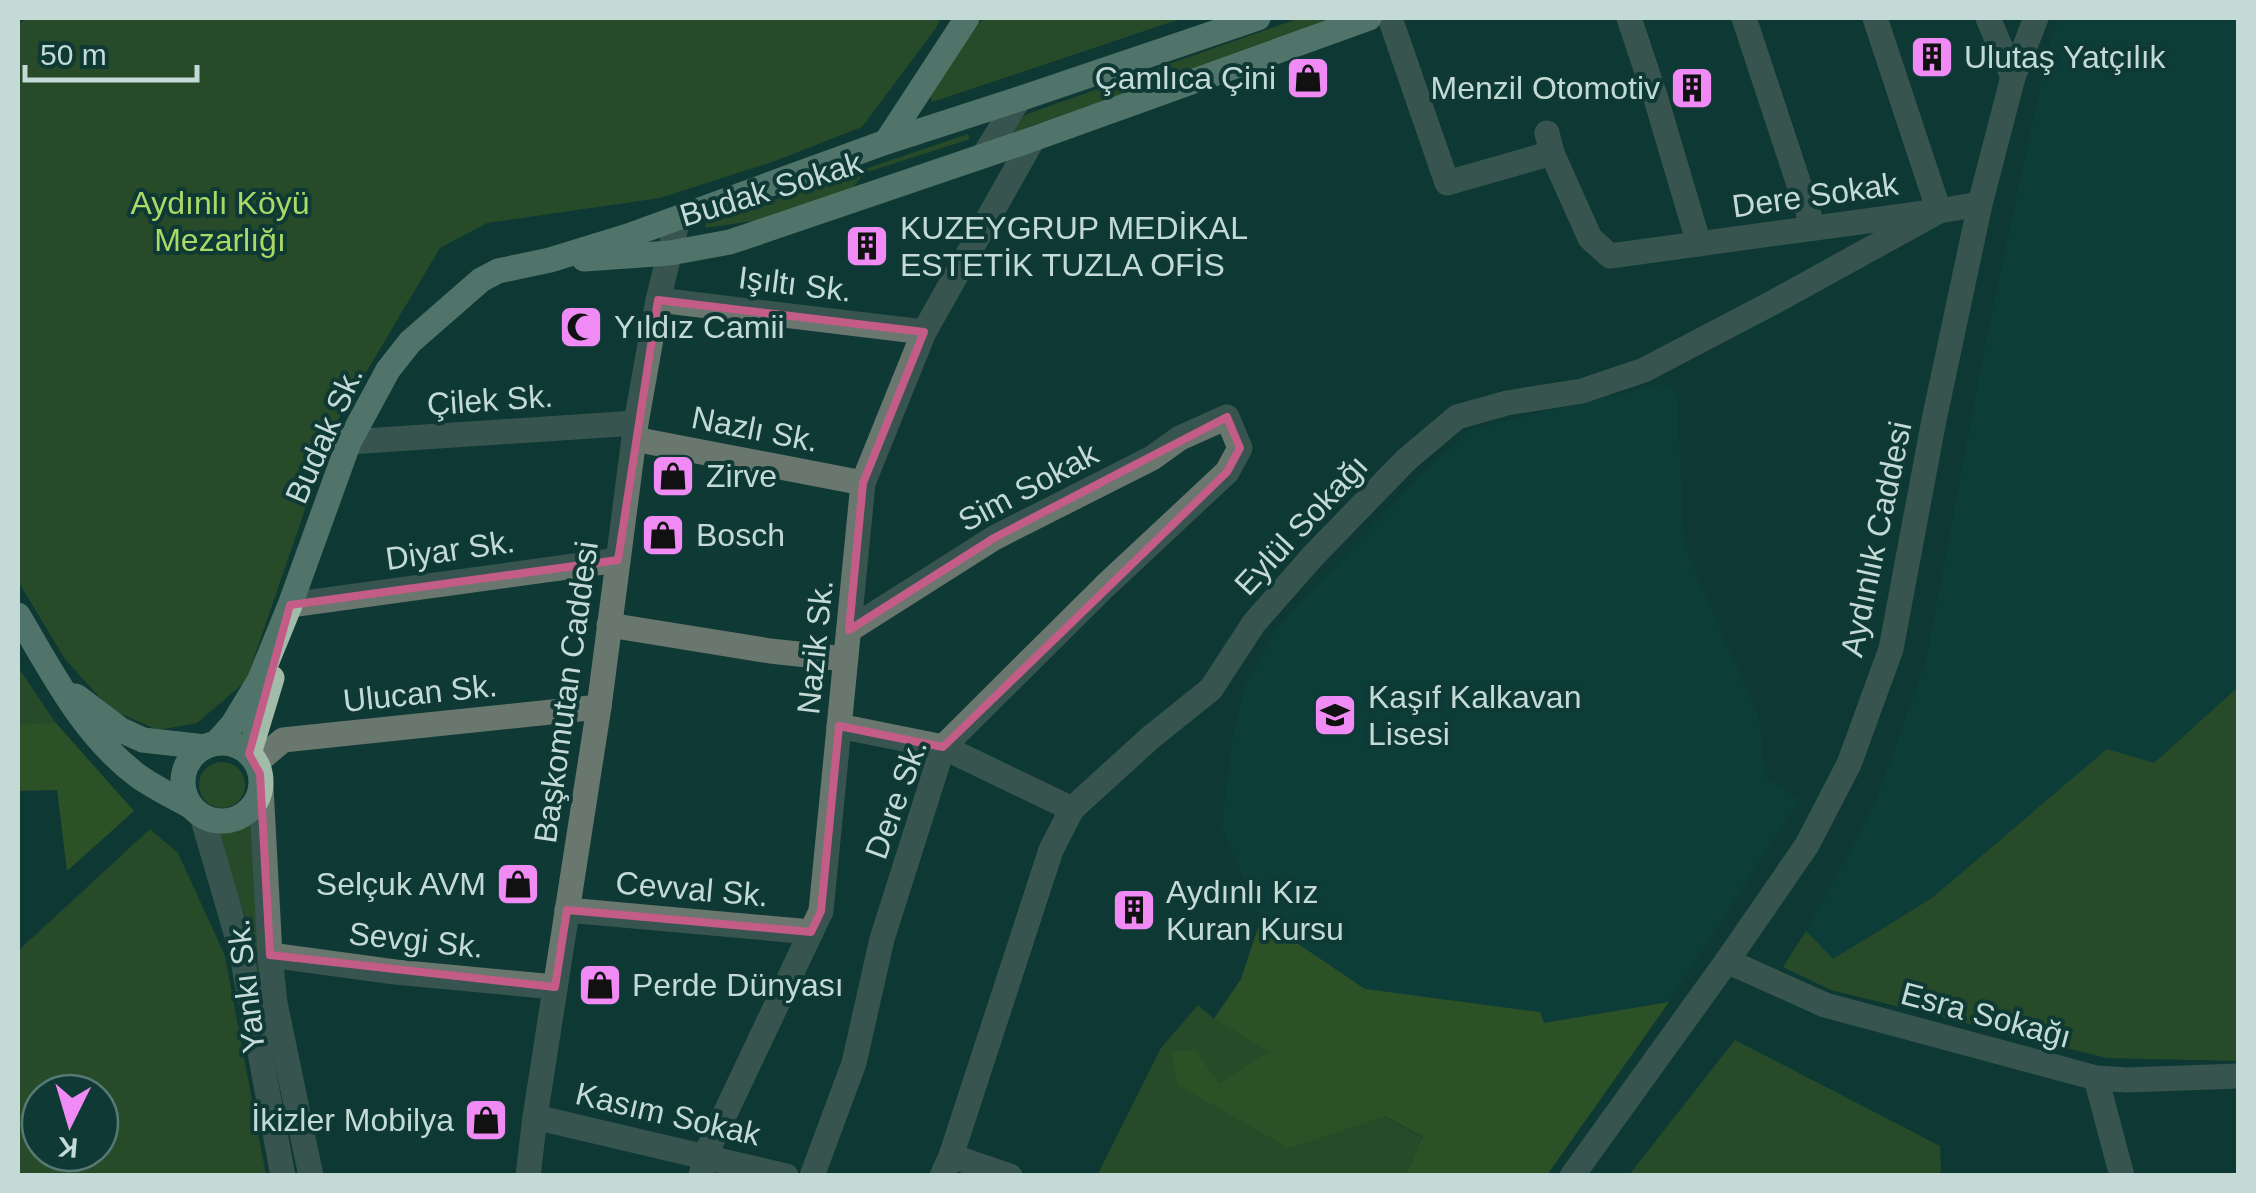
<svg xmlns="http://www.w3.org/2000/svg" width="2256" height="1193" font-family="Helvetica,sans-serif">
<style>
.built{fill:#0b443e}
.green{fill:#46601c;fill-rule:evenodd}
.forest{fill:#517016}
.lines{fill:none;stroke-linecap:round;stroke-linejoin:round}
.minor{stroke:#6a776e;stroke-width:25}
.major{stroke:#a1bdaa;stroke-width:25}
.marked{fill:none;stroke:#c35c86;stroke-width:8;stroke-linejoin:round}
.labels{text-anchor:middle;stroke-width:8;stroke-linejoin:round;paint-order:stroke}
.poi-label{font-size:32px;fill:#c4dad6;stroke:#0e3934;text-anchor:start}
.street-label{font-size:32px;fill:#c4dad6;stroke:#0e3934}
.park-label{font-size:32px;fill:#abd968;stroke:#0e3934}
</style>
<rect width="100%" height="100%" fill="#0e3934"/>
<g class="built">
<path d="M2060 18H2238V687L2153 763 2107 750 1932 898 1833 959 1806 932 1874 806 1926 661 1985 346 2049 44Z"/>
<path d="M1663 384 1677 393 1684 545 1759 718 1765 777 1800 799 1669 1002 1543 1023 1539 1012 1364 989 1261 919 1222 827 1232 742 1244 689 1276 629 1423 473 1470 429Z"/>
</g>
<g class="green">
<path d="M26 18H941L936 28 862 127 772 162 660 198 487 223 440 248 333 428 246 681 197 723 158 730 110 709 65 659 18 581V25Z"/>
<path d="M983 18H1183L932 102 929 91Z"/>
<path d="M1300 18H1341L1003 136 1001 131 1027 114Z"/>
<path d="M968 134 970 139 864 173 852 189 759 220 705 228 706 223Z"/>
<path d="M18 667 55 722 18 725Z"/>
<path d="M2238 687V1061L2107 1058 1831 990 1783 967 1806 931 1833 959 1932 898 2107 749 2154 763Z"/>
<circle cx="222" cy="785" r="23"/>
<path d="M254 823 264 1002 251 932 214 832H231Z"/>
<path d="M150 829 178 853 225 956 266 1175H18V951ZM100 1093V1153H40V1093Z"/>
<path d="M1198 1005 1214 1019 1490 1176H1097L1161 1048Z"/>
<path d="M1735 1040 1940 1146 1941 1175H1629Z"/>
</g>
<g class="forest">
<path d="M55 722 134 811 67 871 57 790 18 791V725Z"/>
<path d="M1261 919 1365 989 1540 1012 1544 1023 1669 1002 1547 1175H1407L1423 1137 1385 1116 1289 1148 1178 1085 1171 1051H1196L1219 1084 1269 1051 1214 1019 1241 979Z"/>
</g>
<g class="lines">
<g class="minor">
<path d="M1390 18 1447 183 1552 153"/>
<path d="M1629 18 1656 99 1699 244"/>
<path d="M1744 18 1813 227"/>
<path d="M1988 18 2013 77"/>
<path d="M1547 133 1552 153 1590 238 1610 256 1939 211 1875 18"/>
<path d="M984 155 1019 99"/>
<path d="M658 300 924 332"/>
<path d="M634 439 863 483"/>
<path d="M349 442 636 423"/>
<path d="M290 605 618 560"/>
<path d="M609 625 770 651 845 659"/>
<path d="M839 726 943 747 1072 809"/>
<path d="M256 763 283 740 599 707"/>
<path d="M261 787 270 955 275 1003 311 1176"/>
<path d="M202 816 241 950 283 1176"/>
<path d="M567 910 811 932"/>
<path d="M270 955 395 972 555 987"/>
<path d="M1727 961 1825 1005 2096 1078 2128 1080 2238 1076"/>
<path d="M2096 1078 2122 1176"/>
<path d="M535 1117 786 1176"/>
<path d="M951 1156 1010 1176"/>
<path d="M528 1176 535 1117 599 707 636 423 658 300 678 219"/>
<path d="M701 1176 705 1156 821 911 863 483 924 332 1033 139"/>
<path d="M812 1176 854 1063 882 939 943 747 1104 587 1227 472 1240 448 1227 417 1180 438 1152 458 994 538 849 630"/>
<path d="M942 1176 951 1156 1051 850 1072 809 1150 738 1211 689 1254 623 1313 556 1406 460 1457 417 1507 403 1582 391 1644 370 1772 303 1939 211 1980 204"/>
<path d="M1572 1176 1727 961 1807 845 1849 764 1891 649 1934 420 1980 204 2013 77 2036 18"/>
</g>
<g class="major">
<path d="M886 142 967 18"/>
<path d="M584 259 670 253 730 242 1033 139 1369 18"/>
<path d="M18 615C52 672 83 735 138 776 155 788 174 797 192 807"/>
<path d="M76 696 121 730 143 740 205 747"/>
<path d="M216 743 233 724 259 681 290 605 349 442 388 370 410 342 481 280 498 271 550 260 628 236 886 142 1019 99 1258 18"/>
<circle cx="222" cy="782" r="39"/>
<path d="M249 754 272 678"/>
</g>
</g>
<path d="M0 0H2256V1193H0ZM658 300 924 332 863 483 849 630 994 538 1227 417 1240 448 1227 472 943 747 839 726 821 911 811 932 567 910 555 987 270 955 260 774 249 754 290 605 618 560Z" fill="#0e3934" fill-opacity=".55" fill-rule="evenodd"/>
<path class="marked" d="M658 300 924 332 863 483 849 630 994 538 1227 417 1240 448 1227 472 943 747 839 726 821 911 811 932 567 910 555 987 270 955 260 774 249 754 290 605 618 560Z"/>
<defs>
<g id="building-square" transform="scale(2.25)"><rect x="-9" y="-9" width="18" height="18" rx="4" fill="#f08bf5" stroke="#0e3934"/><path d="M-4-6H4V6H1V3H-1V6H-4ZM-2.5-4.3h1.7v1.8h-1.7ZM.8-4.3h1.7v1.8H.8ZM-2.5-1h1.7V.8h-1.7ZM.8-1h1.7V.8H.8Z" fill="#111"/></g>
<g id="shop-square" transform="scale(2.25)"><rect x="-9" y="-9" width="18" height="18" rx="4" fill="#f08bf5" stroke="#0e3934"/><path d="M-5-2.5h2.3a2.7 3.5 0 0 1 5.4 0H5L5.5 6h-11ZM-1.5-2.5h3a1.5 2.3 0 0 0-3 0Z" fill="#111"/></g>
<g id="mosque-square" transform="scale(2.25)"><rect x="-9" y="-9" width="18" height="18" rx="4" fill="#f08bf5" stroke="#0e3934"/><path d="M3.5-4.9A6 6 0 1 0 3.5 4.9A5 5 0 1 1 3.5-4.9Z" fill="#111"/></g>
<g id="school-square" transform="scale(2.25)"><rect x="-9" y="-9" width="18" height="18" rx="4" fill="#f08bf5" stroke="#0e3934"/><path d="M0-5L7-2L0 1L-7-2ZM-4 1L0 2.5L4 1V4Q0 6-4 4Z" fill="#111"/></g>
</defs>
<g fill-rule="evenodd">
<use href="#building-square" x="1932" y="57"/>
<use href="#shop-square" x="1308" y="78"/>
<use href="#building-square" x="1692" y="88"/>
<use href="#building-square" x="867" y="246"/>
<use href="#mosque-square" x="581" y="327"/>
<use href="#shop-square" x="673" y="476"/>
<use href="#shop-square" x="663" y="535"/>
<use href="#school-square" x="1335" y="715"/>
<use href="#shop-square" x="518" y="884"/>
<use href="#building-square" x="1134" y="910"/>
<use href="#shop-square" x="600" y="985"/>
<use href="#shop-square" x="486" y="1120"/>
</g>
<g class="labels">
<g class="poi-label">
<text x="1964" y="68">Ulutaş Yatçılık</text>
<text x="1276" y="89" text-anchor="end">Çamlıca Çini</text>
<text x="1660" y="99" text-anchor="end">Menzil Otomotiv</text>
<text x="900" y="239">KUZEYGRUP MEDİKAL<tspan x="900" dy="37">ESTETİK TUZLA OFİS</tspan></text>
<text x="614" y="338">Yıldız Camii</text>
<text x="706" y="487">Zirve</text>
<text x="696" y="546">Bosch</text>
<text x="1368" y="708">Kaşıf Kalkavan<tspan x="1368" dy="37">Lisesi</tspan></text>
<text x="486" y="895" text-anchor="end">Selçuk AVM</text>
<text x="1166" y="903">Aydınlı Kız<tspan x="1166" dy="37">Kuran Kursu</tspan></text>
<text x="632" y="996">Perde Dünyası</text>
<text x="454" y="1131" text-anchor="end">İkizler Mobilya</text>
</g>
<g class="street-label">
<text transform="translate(771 189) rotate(-17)" y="11">Budak Sokak</text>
<text transform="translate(1815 195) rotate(-8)" y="11">Dere Sokak</text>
<text transform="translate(795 284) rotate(7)" y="11">Işıltı Sk.</text>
<text transform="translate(490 400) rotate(-4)" y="11">Çilek Sk.</text>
<text transform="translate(755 429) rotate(11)" y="11">Nazlı Sk.</text>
<text transform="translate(324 435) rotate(-66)" y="11">Budak Sk.</text>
<text transform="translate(1028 487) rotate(-28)" y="11">Sim Sokak</text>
<text transform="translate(1301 525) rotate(-47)" y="11">Eylül Sokağı</text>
<text transform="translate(1876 539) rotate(-78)" y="11">Aydınlık Caddesi</text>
<text transform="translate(450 550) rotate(-8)" y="11">Diyar Sk.</text>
<text transform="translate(815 647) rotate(-84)" y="11">Nazik Sk.</text>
<text transform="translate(566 692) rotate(-82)" y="11">Başkomutan Caddesi</text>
<text transform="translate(420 693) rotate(-6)" y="11">Ulucan Sk.</text>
<text transform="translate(896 799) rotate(-70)" y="11">Dere Sk.</text>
<text transform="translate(692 889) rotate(5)" y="11">Cevval Sk.</text>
<text transform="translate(416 940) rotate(6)" y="11">Sevgi Sk.</text>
<text transform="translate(246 986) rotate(-97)" y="11">Yankı Sk.</text>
<text transform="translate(1986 1015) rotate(15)" y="11">Esra Sokağı</text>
<text transform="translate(668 1114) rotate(13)" y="11">Kasım Sokak</text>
</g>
<g class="park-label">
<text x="220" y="214">Aydınlı Köyü<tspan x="220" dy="37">Mezarlığı</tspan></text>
</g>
</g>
<rect width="2256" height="1193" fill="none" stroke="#c4dad6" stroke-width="40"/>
<g transform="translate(70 1123) rotate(185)"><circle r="48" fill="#0e3934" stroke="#577975" stroke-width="2.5"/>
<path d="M0-8L18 38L0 25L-18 38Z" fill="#f08bf5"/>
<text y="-15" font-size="28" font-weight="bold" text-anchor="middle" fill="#c4dad6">K</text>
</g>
<path d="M25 65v15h172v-15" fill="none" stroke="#c4dad6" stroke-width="5"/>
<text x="40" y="65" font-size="30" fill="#c4dad6" stroke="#0e3934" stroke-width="8" paint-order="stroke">50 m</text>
</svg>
